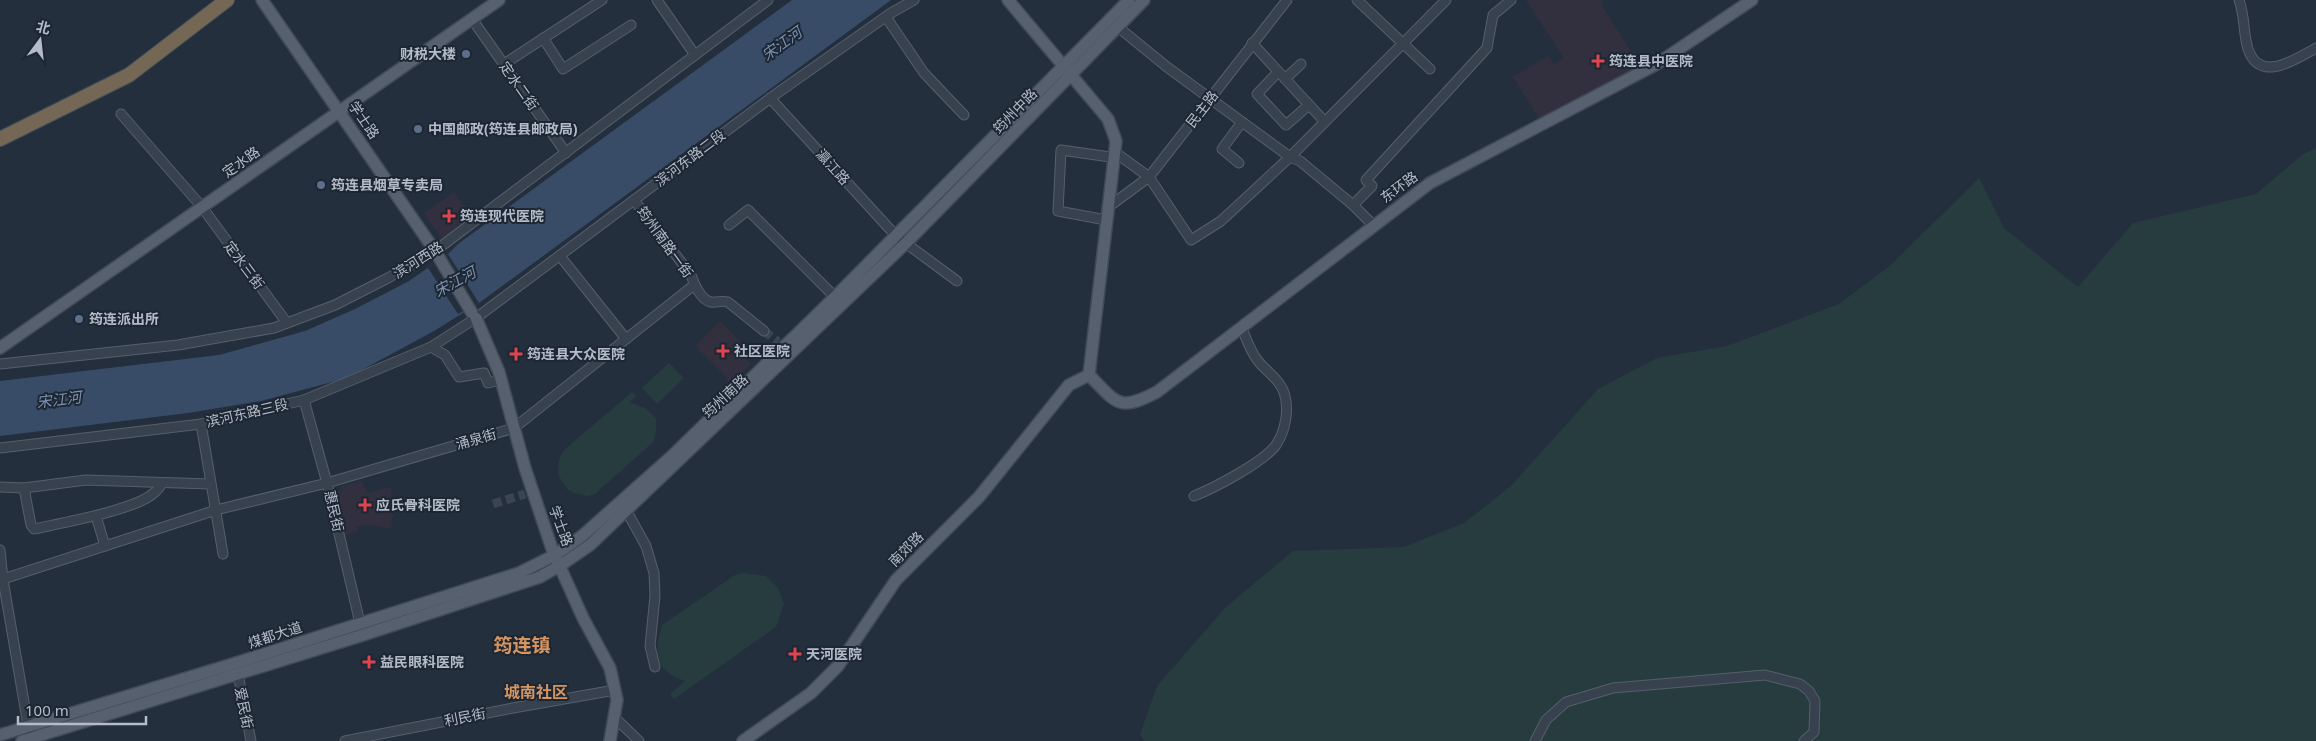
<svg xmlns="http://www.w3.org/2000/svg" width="2316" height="741" font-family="'Noto Sans','Noto Sans SC',sans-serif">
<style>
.medical{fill:#32303f}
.green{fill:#263c3f}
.water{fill:#394c67}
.pier{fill:#242f3e}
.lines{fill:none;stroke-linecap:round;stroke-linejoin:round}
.minor-tunnel{stroke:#3a4453;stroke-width:9;stroke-dasharray:9 4.5;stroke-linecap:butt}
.minor-casing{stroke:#565f6c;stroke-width:11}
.major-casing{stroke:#414a57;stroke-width:14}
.highway-casing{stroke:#434c59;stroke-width:16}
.minor{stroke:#38414e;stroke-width:9}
.major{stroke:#56606e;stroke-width:11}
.highway{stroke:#746855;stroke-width:14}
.service-dot{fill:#5c6f8a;stroke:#1d2633;stroke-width:2}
.health-dot{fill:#e0444e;stroke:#1d2633;stroke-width:2}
.labels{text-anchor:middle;stroke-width:4;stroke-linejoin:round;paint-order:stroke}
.poi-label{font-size:14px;font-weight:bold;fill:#b4bcc9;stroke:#1d2633;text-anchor:start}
.street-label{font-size:14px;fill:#b4bcc9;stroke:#1d2633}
.water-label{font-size:15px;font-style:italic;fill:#7c92b1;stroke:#1d2633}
.quarter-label{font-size:16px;font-weight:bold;fill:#d59563;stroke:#1d2633}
.district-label{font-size:19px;font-weight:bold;fill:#d59563;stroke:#1d2633}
</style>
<rect width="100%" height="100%" fill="#242f3e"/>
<g class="medical">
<path d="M1526 0H1603L1601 4 1640 66 1540 120 1513 77 1548 56 1554 64 1564 58Z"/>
<path d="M454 192 473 219 443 240 424 213Z"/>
<path d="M720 321 747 349 742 354 751 364 732 383 695 346Z"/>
<path d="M362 481 367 493 391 487 393 512 391 529 371 525 357 526V532L346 535 335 498 342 486Z"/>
</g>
<g class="green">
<path d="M2316 148V741H1144L1140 734 1157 686 1226 607 1293 551 1404 547 1464 523 1511 486 1598 389 1657 358 1727 346 1839 304 1891 265 1979 178 2004 228 2078 287 2133 223 2256 194 2303 154Z"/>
<path d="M669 363 684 378 657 404 642 388Z"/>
<path d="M632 392 636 397 629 402 645 408 656 418V431L653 442 595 494 587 496 574 493 567 489 558 475 559 460 564 450Z"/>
<path d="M744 573 766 576 778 588 784 604 776 627 674 699 670 694 685 681C654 670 654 653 662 625L735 575Z"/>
</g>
<path class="water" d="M792 0H891L520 273 479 303 434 331 347 378 261 401 188 413 0 436V381L219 355 305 331 355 309 409 281 448 254 458 244Z"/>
<path class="pier" d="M448 254 479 303 458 314 428 268Z"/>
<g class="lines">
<g class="minor-tunnel">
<path d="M764 331 778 342"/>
<path d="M493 504 525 494"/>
</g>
<g class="minor-casing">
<g id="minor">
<path d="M657 0 695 55"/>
<path d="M1357 0 1430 69"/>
<path d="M2239 0C2245 16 2243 33 2248 49 2260 84 2296 59 2316 48"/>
<path d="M886 17 924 73 964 115"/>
<path d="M472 19 566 153"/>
<path d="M1118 27 1167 67 1290 157 1300 161 1353 205 1373 225"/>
<path d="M543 38 563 69 631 25"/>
<path d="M1252 43 1325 122"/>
<path d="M504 64 602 0"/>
<path d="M1278 72 1257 94 1286 125 1309 105"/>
<path d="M1285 79 1301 64"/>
<path d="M770 98 896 236 957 281"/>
<path d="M121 114 202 207 287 323"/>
<path d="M1239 163 1222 149 1242 122"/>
<path d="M634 200 691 275C694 284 701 300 711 302 716 303 722 300 728 302L764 331"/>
<path d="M1353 205 1372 186 1366 180 1487 48 1493 15 1511 0"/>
<path d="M1107 208 1149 177 1287 0"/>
<path d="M1106 220 1058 211 1061 150 1110 157 1116 153 1149 177 1191 240 1221 221 1290 157 1446 0"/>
<path d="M729 225 748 210 835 297"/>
<path d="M560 256 626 339"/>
<path d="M473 313 476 318 776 94 891 13 914 0"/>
<path d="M431 347 445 355 459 377 484 373 488 383 501 380"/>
<path d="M0 364 178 345 274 328 335 305 388 278 435 251 768 0"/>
<path d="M304 400 327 483 360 623"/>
<path d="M201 424 223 554"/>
<path d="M0 448 201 424 304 400 431 347 476 318"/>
<path d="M0 487 24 488 86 480 210 484"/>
<path d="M24 488 31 525 34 529C61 523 137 510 155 492 158 490 160 486 162 483"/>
<path d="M1194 496C1214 488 1264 462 1276 445 1286 430 1290 407 1283 390 1278 378 1266 371 1258 361 1250 351 1246 338 1241 326"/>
<path d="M626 510 646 546 654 573 655 596 650 646 655 667"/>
<path d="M96 516 105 546"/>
<path d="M0 550 3 580 29 731"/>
<path d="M0 580 216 510 327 483 514 428 694 285"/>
<path d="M238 674 251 741"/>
<path d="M615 718 639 741"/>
<path d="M345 741 513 708 615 690"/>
<path d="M1535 741 1546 720 1566 702 1613 688 1765 675 1800 684 1809 691 1815 701 1814 732 1804 741"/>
</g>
</g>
<g class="major-casing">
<g id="major">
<path d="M262 0 435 251 472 313"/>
<path d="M1008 0 1108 119 1116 141 1089 375"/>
<path d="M476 318 499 372 525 468 552 549 583 618 610 668 617 700 610 741"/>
<path d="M0 348 499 0"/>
<path d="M1089 375C1118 404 1118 412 1157 392L1430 183 1655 65 1752 0"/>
<path d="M0 735 236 663 519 573 555 555 582 536 672 456 835 297 1129 0"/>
<path d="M22 741 363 635 540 577 561 565 590 545 906 243 1144 0"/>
<path d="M743 741 811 693 838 666 896 580 979 497 1069 385 1089 375"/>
</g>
</g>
<g class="highway-casing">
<path id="highway" d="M0 139 129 75 227 0"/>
</g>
<use href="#minor" class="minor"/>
<use href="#major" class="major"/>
<use href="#highway" class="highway"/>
</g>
<g class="service-dot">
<circle cx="466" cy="54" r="5"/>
<circle cx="418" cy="129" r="5"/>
<circle cx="321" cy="185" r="5"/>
<circle cx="79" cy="319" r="5"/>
</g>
<g class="health-dot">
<path d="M1595.5 53.5h5v5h5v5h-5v5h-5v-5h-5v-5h5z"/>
<path d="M446.5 208.5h5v5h5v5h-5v5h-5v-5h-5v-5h5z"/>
<path d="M720.5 343.5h5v5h5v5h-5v5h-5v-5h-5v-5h5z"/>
<path d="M513.5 346.5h5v5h5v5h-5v5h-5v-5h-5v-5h5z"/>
<path d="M362.5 497.5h5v5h5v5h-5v5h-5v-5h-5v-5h5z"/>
<path d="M792.5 646.5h5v5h5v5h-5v5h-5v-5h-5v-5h5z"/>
<path d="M366.5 654.5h5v5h5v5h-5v5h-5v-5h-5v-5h5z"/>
</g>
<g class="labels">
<g class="poi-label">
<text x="456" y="59" text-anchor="end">财税大楼</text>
<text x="1609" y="66">筠连县中医院</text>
<text x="428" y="134">中国邮政(筠连县邮政局)</text>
<text x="331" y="190">筠连县烟草专卖局</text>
<text x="460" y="221">筠连现代医院</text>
<text x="89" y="324">筠连派出所</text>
<text x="734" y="356">社区医院</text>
<text x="527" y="359">筠连县大众医院</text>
<text x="376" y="510">应氏骨科医院</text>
<text x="806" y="659">天河医院</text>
<text x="380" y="667">益民眼科医院</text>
</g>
<g class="street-label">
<text transform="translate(519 86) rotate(55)" y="5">定水二街</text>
<text transform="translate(1202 109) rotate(-52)" y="5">民主路</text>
<text transform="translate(1015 111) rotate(-46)" y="5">筠州中路</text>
<text transform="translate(364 120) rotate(56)" y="5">学士路</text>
<text transform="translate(690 158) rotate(-37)" y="5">滨河东路二段</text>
<text transform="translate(241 162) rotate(-35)" y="5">定水路</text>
<text transform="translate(833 167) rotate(48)" y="5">瀛江路</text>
<text transform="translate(1399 187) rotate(-36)" y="5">东环路</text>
<text transform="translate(665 242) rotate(54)" y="5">筠州南路一街</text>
<text transform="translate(418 260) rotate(-32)" y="5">滨河西路</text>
<text transform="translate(244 265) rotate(53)" y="5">定水三街</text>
<text transform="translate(725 396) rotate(-43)" y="5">筠州南路</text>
<text transform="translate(247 413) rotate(-13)" y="5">滨河东路三段</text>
<text transform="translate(476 439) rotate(-16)" y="5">涌泉街</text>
<text transform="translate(334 511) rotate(77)" y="5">惠民街</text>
<text transform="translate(561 526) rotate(70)" y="5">学士路</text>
<text transform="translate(906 549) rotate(-45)" y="5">南郊路</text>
<text transform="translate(275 635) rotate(-18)" y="5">煤都大道</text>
<text transform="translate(244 708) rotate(79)" y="5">爱民街</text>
<text transform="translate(465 717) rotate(-11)" y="5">利民街</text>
</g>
<g class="water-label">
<text transform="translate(782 44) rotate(-36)" y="5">宋江河</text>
<text transform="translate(455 282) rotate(-29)" y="5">宋江河</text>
<text transform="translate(59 400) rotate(-7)" y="5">宋江河</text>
</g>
<g class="quarter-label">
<text x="536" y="698">城南社区</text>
</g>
<g class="district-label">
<text x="522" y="652">筠连镇</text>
</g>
</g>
<g transform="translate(40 40) rotate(15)" stroke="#1d2633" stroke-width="4" paint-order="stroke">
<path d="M0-4L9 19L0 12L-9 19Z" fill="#b4bcc9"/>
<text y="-8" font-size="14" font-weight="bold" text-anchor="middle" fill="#b4bcc9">北</text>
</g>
<path d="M18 716v8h128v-8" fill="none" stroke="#b4bcc9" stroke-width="2.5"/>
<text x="25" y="716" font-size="15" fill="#b4bcc9" stroke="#1d2633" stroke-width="4" paint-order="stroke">100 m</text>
</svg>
